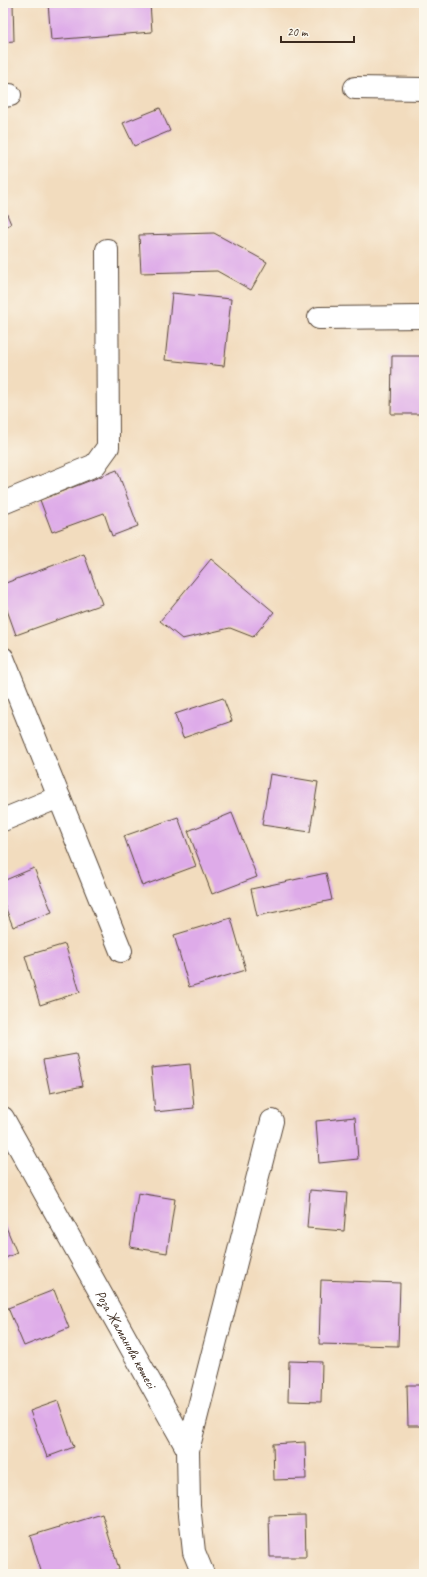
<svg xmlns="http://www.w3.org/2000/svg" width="427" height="1577" font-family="Caveat,sans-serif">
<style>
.building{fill:#deabe9}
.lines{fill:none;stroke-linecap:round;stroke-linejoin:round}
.minor-casing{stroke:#564536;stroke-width:24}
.minor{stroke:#fff;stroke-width:22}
.labels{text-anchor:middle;stroke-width:3.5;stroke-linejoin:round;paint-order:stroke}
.street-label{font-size:14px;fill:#3b2a1e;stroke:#fbf7ec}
</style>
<rect width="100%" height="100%" fill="#fbf7ec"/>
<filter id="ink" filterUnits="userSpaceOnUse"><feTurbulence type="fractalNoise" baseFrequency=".025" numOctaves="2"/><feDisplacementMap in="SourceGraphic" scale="8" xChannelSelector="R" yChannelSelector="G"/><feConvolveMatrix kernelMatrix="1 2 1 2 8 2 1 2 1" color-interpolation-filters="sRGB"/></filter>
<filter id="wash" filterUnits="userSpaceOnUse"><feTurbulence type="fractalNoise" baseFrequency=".012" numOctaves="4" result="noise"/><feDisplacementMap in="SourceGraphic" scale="16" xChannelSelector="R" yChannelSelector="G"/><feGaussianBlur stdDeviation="0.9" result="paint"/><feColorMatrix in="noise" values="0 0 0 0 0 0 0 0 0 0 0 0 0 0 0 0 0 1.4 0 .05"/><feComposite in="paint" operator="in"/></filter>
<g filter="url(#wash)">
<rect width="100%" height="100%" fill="#f2dcbe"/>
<g id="blocks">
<g class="building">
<path d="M3 3H13L14 41 3 42Z"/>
<path d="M48 3H150L152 32 51 40Z"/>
<path d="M160 108 170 131 134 146 123 123Z"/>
<path d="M3 205 11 224 3 228Z"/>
<path d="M214 233 267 262 251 290 217 271 141 273 139 235Z"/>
<path d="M172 293 231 299 224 366 165 360Z"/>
<path d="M392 356H424V414H391Z"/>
<path d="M117 470 138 526 112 536 104 513 52 532 40 500Z"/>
<path d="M84 554 102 604 16 635 3 599V584Z"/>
<path d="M211 559 274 612 253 637 230 628 182 639 160 621Z"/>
<path d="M223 698 232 721 183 738 175 714Z"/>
<path d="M270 774 318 782 310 832 262 825Z"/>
<path d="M232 813 257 877 212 894 188 831Z"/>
<path d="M178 817 196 866 142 886 124 836Z"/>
<path d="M34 868 52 912 13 927 3 901V881Z"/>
<path d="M326 873 332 900 257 916 251 889Z"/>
<path d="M231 918 246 970 189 987 174 935Z"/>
<path d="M65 944 80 992 40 1005 25 956Z"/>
<path d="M76 1054 83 1086 50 1093 43 1060Z"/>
<path d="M190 1064 194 1108 155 1112 151 1068Z"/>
<path d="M355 1117 358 1159 319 1163 316 1121Z"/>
<path d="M310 1190 347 1193 344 1231 307 1228Z"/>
<path d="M138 1193 175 1199 167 1253 130 1247Z"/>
<path d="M3 1220 17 1253 3 1259Z"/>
<path d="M321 1280 400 1283 398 1346 319 1344Z"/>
<path d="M54 1290 69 1328 24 1346 8 1308Z"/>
<path d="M289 1361 322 1362 321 1402 288 1401Z"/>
<path d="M407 1385H424V1426H408Z"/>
<path d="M58 1401 74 1447 47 1457 30 1411Z"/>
<path d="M305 1442 306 1479 274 1480 273 1444Z"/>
<path d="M102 1514 119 1569 102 1574H42L30 1536Z"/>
<path d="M305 1515 306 1557H270L269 1516Z"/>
</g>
</g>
</g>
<g filter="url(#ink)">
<use href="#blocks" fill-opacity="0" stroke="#564536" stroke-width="1"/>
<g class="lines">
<g class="minor-casing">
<g id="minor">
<path d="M355 88 424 89"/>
<path d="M3 96 10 95"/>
<path d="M319 318 424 317"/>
<path d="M3 503 95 465 108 447 107 250"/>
<path d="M3 658 121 951"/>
<path d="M3 820 59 797"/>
<path id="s1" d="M3 1118 188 1450 189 1505 194 1552 203 1574"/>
<path d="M188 1450 272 1121"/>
</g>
</g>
<use href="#minor" class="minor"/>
</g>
</g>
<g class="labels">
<g class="street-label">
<text dy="5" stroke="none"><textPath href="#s1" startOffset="253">Роза Жаманова көшесі</textPath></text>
</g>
</g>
<rect width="427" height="1577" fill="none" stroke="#fbf7ec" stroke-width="16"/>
<path d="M281 36v6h73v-6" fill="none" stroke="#3b2a1e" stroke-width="2"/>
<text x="287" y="36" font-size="12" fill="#3b2a1e" stroke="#fbf7ec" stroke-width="3" paint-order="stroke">20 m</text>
</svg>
